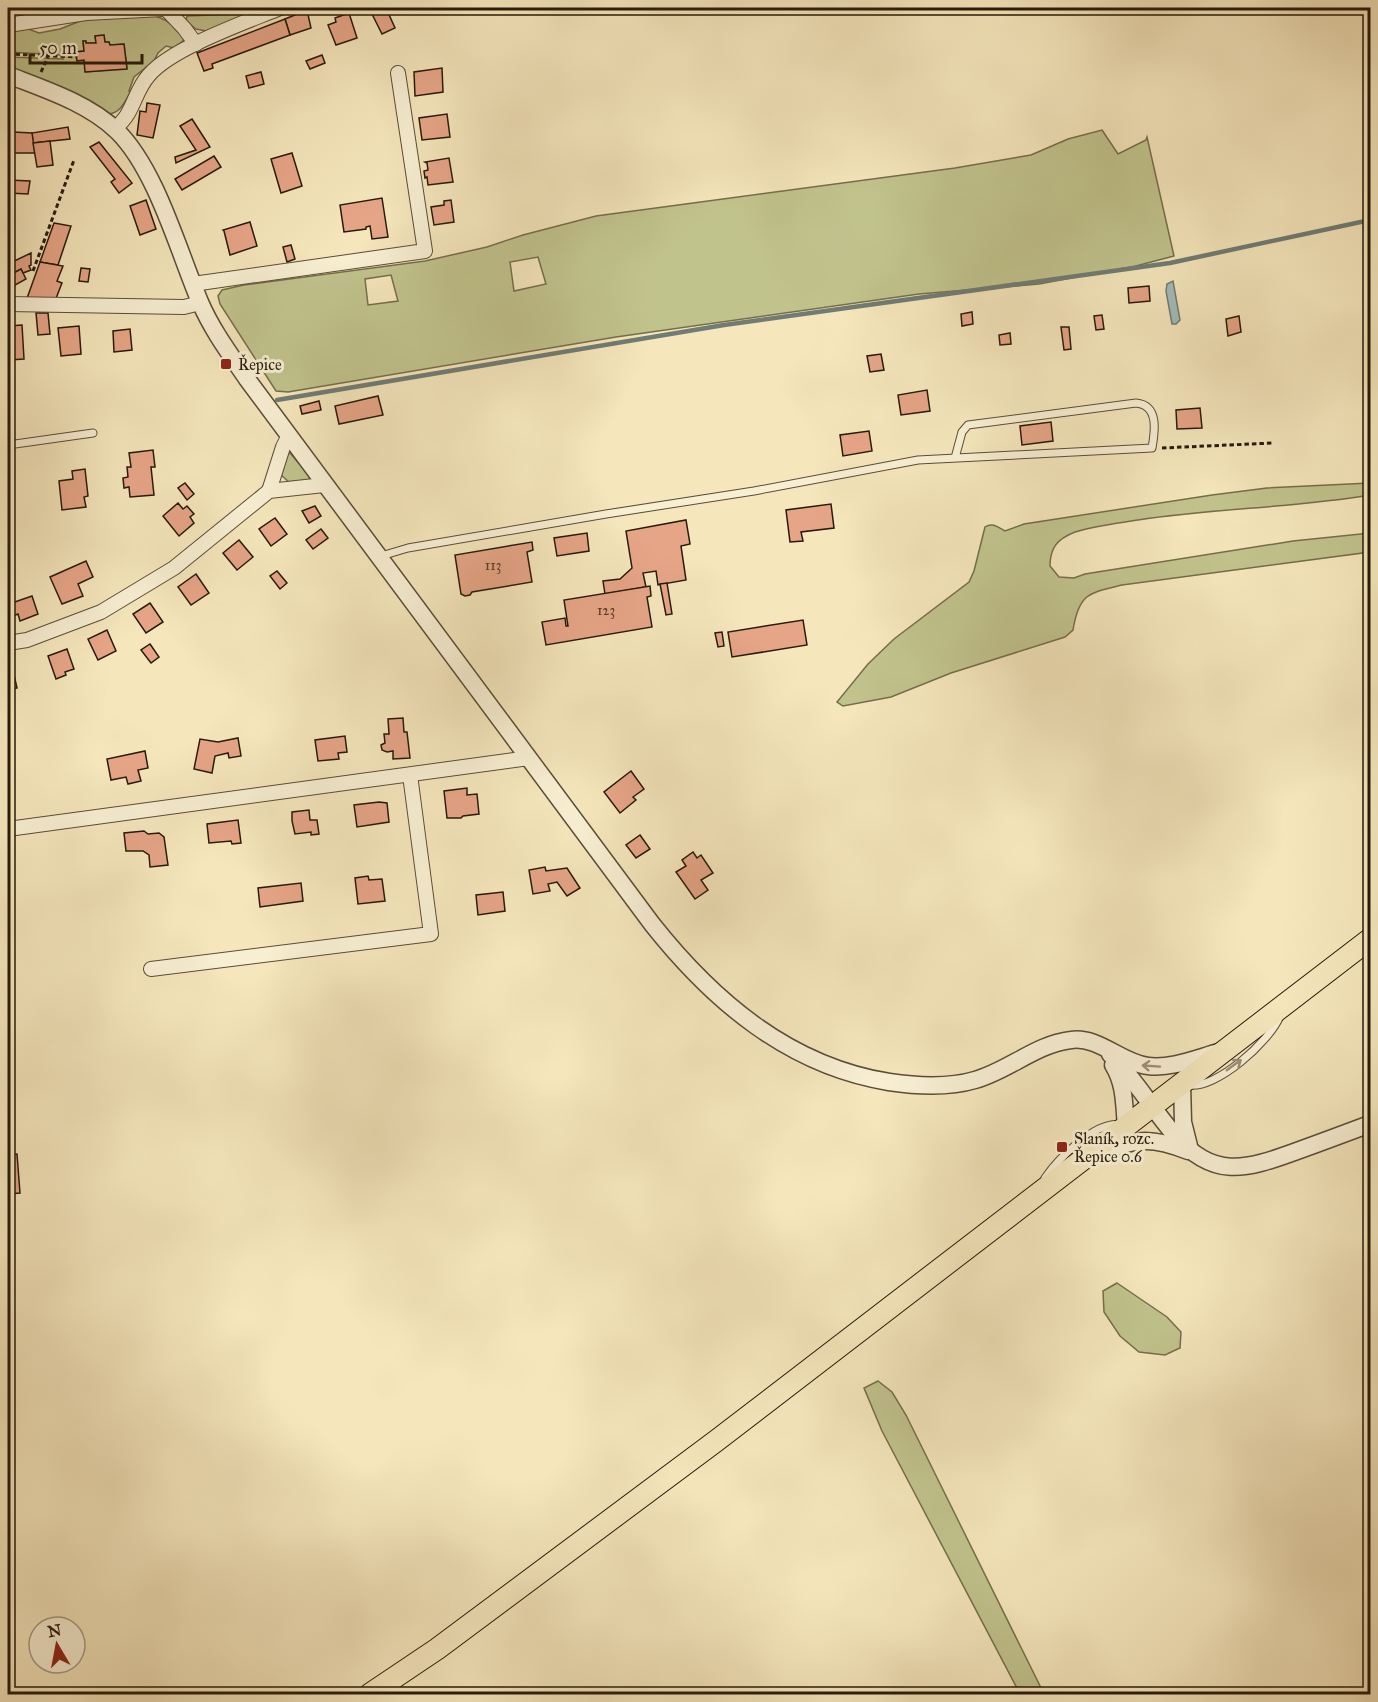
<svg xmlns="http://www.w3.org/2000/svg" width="1378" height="1702" font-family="'IM FELL Great Primer',serif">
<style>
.green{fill:#c1c38d;stroke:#746e4b;stroke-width:1.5;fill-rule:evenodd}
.water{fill:#a1bdbb;stroke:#707c74;stroke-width:1.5}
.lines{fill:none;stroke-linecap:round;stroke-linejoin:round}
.stream{stroke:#707c74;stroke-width:4.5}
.building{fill:#e6a587;stroke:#261a09;stroke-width:1.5}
.service-casing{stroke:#5a4d36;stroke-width:9}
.minor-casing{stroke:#5a4d36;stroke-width:16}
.tertiary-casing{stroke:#5a4d36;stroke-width:19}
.primary-casing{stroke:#261a09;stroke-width:23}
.path{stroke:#261a09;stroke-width:3;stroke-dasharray:4.5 3;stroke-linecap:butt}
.service{stroke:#f8efd3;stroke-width:7}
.minor{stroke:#f8efd3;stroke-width:14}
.tertiary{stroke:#f8efd3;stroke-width:16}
.primary{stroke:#f5e6bc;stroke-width:21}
.oneway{stroke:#9a8f78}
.poi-dot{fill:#8f2418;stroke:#f8efd3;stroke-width:2}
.labels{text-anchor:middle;stroke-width:6;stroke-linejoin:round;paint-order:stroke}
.number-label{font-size:14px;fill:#563d28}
.poi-label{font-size:16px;fill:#261a09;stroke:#f8efd3;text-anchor:start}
</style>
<rect width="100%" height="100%" fill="#f5e6bc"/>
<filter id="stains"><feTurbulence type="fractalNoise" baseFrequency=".00333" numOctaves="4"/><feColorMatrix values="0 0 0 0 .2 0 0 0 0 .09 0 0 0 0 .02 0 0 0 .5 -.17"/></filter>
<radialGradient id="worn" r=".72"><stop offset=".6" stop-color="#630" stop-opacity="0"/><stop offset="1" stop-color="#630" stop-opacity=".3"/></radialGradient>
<g class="green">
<path d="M258 8H265L206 31 196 29 186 21 187 16 239 14Z"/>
<path d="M150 15C166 18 174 25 184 38L183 41 174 48 166 46 158 53 154 61 134 77 129 91 130 93C124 103 121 112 109 114L8 69V57L63 59 62 55 8 52V29L23 27 39 33 60 29 83 20ZM104 35 105 42H109L110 45 124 44 127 68 86 72 84 60H77L76 52 84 51 83 41H85L86 43H96L95 36Z"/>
<path d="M1102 130 1118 154 1146 140 1147 137 1174 256 1136 266 1039 284 919 294 616 337 288 392 276 391 220 304 218 296 222 290 244 285 425 261 487 247 523 235 596 216 955 168 1031 155 1068 139ZM538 257 546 284 514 291 510 262ZM391 275 398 301 368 305 365 279Z"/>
<path d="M290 453 310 476 309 480 289 482 281 475 286 454Z"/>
<path d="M1370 483V495C1294 508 1215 508 1138 520 1119 523 1092 526 1075 532 1057 539 1050 548 1050 566L1059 577 1074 578 1085 574 1293 541 1370 533V552L1122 585C1089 593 1079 593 1073 630L1065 637 951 673 891 697 843 706 837 702 868 664 894 639 969 582 974 571 985 527C992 522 998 527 1005 531L1024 524 1212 495 1267 488Z"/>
<path d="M1117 1283 1167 1317 1181 1332 1180 1348 1165 1355 1139 1352 1120 1336 1104 1312 1103 1291Z"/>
<path d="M878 1381 892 1392 906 1415 1044 1694H1020L882 1431 864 1388Z"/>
</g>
<path class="water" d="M1173 281 1180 320 1176 324H1172L1166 291 1167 284Z"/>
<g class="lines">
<path class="stream" d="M277 400 724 325 1170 263 1370 220"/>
</g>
<g class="building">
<path d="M369 8H386L395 28 382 34Z"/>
<path d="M307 10 311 28 290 35 285 19Z"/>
<path d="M349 13 357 38 336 45 328 25 336 22 335 18Z"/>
<path d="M285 19 290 35 212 64 213 68 204 71 197 53Z"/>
<path d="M104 35 105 42H109L110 45 124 44 127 69 85 72 84 60 77 61 76 52 84 51 83 41H86V43H96L95 36Z"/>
<path d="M322 55 325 63 310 69 306 61Z"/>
<path d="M442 68 443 92 415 96 414 72Z"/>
<path d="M261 72 264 84 249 88 246 76Z"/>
<path d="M147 103 160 105 153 138 137 135 140 111 146 112Z"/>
<path d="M447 114 450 137 422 140 419 118Z"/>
<path d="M192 119 210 147 176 163 175 157 196 150 180 126Z"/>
<path d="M68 127 70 139 33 143 32 133Z"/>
<path d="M13 132 32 133 35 153H13Z"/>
<path d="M50 141 53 165 37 167 33 143Z"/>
<path d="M99 142 132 183 119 193 111 182 115 179 90 147Z"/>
<path d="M292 153 302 186 281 193 271 159Z"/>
<path d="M214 156 221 167 182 190 175 179Z"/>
<path d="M449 158 453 182 428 185 427 177 425 178 424 171 428 170 427 163 425 162Z"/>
<path d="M8 180 30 181 28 194 8 193Z"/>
<path d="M382 198 388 237 372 239 370 226 366 227V229L344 232 340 205Z"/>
<path d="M146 200 156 229 140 235 130 206Z"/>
<path d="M451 200 454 222 434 225 431 207 444 205V201Z"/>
<path d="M250 222 257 246 230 255 224 231 223 230Z"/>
<path d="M54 223 71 226 58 265 40 262Z"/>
<path d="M291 245 295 259 287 262 283 247Z"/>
<path d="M31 253V265L29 266 31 270 23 273 21 269 8 276V264Z"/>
<path d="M40 262 63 266 57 281 62 283 55 301H26Z"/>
<path d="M81 268 90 269 88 282 79 281Z"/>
<path d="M21 269 26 279 8 289V276Z"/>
<path d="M1149 286 1150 301 1129 303 1128 288Z"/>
<path d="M972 312 973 324 962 326 961 314Z"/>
<path d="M36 313H48L50 334 38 335Z"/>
<path d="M1102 315 1104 329 1096 330 1094 316Z"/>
<path d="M1239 316 1241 332 1228 336 1226 319Z"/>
<path d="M22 325 24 359 9 360 8 326Z"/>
<path d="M79 326 81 354 61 356 58 328Z"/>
<path d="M1061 327H1069L1071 349 1064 350Z"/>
<path d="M130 329 132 350 114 352 113 331Z"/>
<path d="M1010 333 1011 344 1000 345 999 335Z"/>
<path d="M881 354 884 370 870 372 867 356Z"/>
<path d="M927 390 930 411 901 415 898 395Z"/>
<path d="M378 396 383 415 339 424 335 406Z"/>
<path d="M319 401 321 410 302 414 300 406Z"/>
<path d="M1200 408 1202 428 1177 429 1176 410Z"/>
<path d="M1051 422 1053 441 1022 445 1020 426Z"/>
<path d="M869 431 872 451 843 456 840 435Z"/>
<path d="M153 450 155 467H151L154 495 130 497 129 487 124 488 123 478 128 477 127 467H131L129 453Z"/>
<path d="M85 469 88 496 84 497 86 507 62 510 59 481 73 479 72 471Z"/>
<path d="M185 483 194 494 187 500 178 488Z"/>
<path d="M178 503 183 509 187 506 194 514 190 517 194 523 179 536 163 516Z"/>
<path d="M831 504 834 528 801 532 803 541 790 542 786 510Z"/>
<path d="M315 506 321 516 309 523 302 511Z"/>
<path d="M275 518 287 534 271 546 259 529Z"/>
<path d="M686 520 690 544 681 546 686 580 658 585 656 571 643 573 646 587 605 594 603 581 620 579 632 568 626 531Z"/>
<path d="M321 529 328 538 313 549 306 540Z"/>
<path d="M587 533 589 551 557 556 554 538Z"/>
<path d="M239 540 253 557 237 570 223 553Z"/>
<path d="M532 542 533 550 527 552 532 582 472 592 470 595 465 596 461 594 455 555Z"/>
<path d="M86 561 93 577 78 584 83 596 62 604 50 577Z"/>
<path d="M277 571 287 583 280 589 270 576Z"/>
<path d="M196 574 209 593 191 605 178 587Z"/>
<path d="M667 583 672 614 666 615 660 584Z"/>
<path d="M650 586 651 596 647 597 652 627 546 645 542 622 565 618 566 626H568L564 600Z"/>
<path d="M32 596 38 614 20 621 18 614 13 616 9 604Z"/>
<path d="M150 603 163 622 146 633 133 614Z"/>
<path d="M803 620 807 645 732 657 728 632Z"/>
<path d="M107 630 116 651 98 660 88 639Z"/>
<path d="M722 632 724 646 718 647 715 633Z"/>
<path d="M150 644 159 657 151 663 141 650Z"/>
<path d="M67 649 74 669 65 672 66 675 56 679 48 656Z"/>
<path d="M12 666 17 688 8 690V667Z"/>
<path d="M403 718 404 732H407L410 758 393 759V751L387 752 382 750 381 745 385 743 384 734H389L388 719Z"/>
<path d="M345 736 347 752 338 753 339 759 318 761 315 740Z"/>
<path d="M238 738 241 756 229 758 228 753 215 756 212 773 194 769 200 739 218 742Z"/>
<path d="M145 751 148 768 138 770 141 781 128 784 126 777 111 780 107 759Z"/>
<path d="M631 771 644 789 633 797 636 800 620 813 604 792Z"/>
<path d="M467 788V795L477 794 479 814 463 816 461 818H447L444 791Z"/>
<path d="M379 802 387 803 389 822 357 827 354 805Z"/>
<path d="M309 810 310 820H317L319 834 311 835V832L295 834 292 821V812Z"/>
<path d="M238 820 241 843 232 844 231 841 209 843 207 824Z"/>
<path d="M144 831 148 834 159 833 164 837 168 865 150 867 149 855 143 851H126L124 833Z"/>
<path d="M640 835 650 849 636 858 626 845Z"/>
<path d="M693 852 697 858 701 855 713 873 701 880 708 890 695 899 676 872 686 866 682 860Z"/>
<path d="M545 867 546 871 567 868 580 888 567 896 557 882 548 884 550 891 533 894 529 870Z"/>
<path d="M368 876 369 880 382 879 385 901 358 904 355 878Z"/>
<path d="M301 883 303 901 260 907 258 888Z"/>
<path d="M503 892 505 911 478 915 476 895Z"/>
<path d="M17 1154 20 1193 8 1194V1155Z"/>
</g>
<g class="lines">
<g class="service-casing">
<g id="service">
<path d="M8 445 93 433"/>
<path d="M381 556 408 548 606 514 754 491 918 460 1152 448C1155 431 1159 405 1136 403L968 425 962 432 955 458"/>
<path d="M1188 1085C1216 1090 1270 1041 1280 1016"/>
<path d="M1045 1178C1058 1159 1096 1120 1121 1125"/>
</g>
</g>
<g class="minor-casing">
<g id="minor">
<path d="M165 8 184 28 196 44"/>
<path d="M8 25 86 13 182 8"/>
<path d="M115 129C119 125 124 120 127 115 135 102 138 87 149 75 172 48 246 22 280 8"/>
<path d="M193 284 425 251 398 73"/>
<path d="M8 304 184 307 200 303"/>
<path d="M269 491 283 447 288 437"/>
<path d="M8 643 27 640 101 612 174 568 269 491 324 485"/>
<path d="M8 829 529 758"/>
<path d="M151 969 431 934 410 775"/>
</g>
</g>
<g class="tertiary-casing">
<g id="tertiary">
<path d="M8 75C44 89 88 103 117 131 156 169 178 250 200 302 212 330 230 354 247 379L652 924C713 1001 789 1066 889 1082 916 1086 948 1088 975 1080 1008 1071 1036 1044 1071 1040 1099 1036 1121 1063 1148 1066 1171 1069 1197 1058 1219 1052"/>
<path d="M1110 1054C1134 1078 1151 1107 1173 1133 1213 1180 1245 1170 1297 1151 1322 1142 1346 1133 1370 1124"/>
<path d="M1113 1065C1125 1084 1124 1105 1126 1127"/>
<path d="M1182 1084 1183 1122 1189 1146"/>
<path d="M1095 1154C1135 1140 1147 1135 1188 1151"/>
</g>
</g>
<g class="primary-casing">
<path id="primary" d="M370 1694 437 1649 716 1441 1370 939"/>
</g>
<g class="path">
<path d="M8 54 77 57"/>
<path d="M41 72 48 57"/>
<path d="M33 271 74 160"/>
<path d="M1162 448 1273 443"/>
</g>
<use href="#service" class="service"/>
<use href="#minor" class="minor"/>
<use href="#tertiary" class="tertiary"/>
<use href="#primary" class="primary"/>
</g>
<defs><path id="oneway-shaft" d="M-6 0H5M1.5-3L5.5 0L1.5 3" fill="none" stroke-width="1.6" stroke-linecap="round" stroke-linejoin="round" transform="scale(1.5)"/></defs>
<g class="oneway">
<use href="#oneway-shaft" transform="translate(1234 1065) rotate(-36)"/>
<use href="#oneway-shaft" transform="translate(1151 1066) rotate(-176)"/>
</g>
<g class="poi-dot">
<rect x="220" y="358" width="12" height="12" rx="3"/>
<rect x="1056" y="1141" width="12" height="12" rx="3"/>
</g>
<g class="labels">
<g class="number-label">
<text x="493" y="570">113</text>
<text x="606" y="615">123</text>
</g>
<g class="poi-label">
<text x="238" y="370">Řepice</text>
<text x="1074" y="1144">Slaník, rozc.<tspan x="1074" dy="18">Řepice 0.6</tspan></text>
</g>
</g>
<rect width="1378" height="1702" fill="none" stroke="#f5e6bc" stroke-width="30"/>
<rect x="9" y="9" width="1360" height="1684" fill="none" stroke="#261a09" stroke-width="3"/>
<rect x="15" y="15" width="1348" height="1672" fill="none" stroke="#261a09" stroke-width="1.5"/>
<g transform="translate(57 1645) rotate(350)"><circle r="28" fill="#f8efd3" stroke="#a49a82" stroke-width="1.5"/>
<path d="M0-4.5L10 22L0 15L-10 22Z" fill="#8f2418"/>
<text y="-9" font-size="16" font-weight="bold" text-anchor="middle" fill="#261a09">N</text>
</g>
<path d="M30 54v9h112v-9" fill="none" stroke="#261a09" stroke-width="3"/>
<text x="39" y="54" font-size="18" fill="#261a09" stroke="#f8efd3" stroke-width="4.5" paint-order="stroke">50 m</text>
<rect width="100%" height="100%" filter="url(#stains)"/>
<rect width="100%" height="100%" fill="url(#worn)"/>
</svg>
